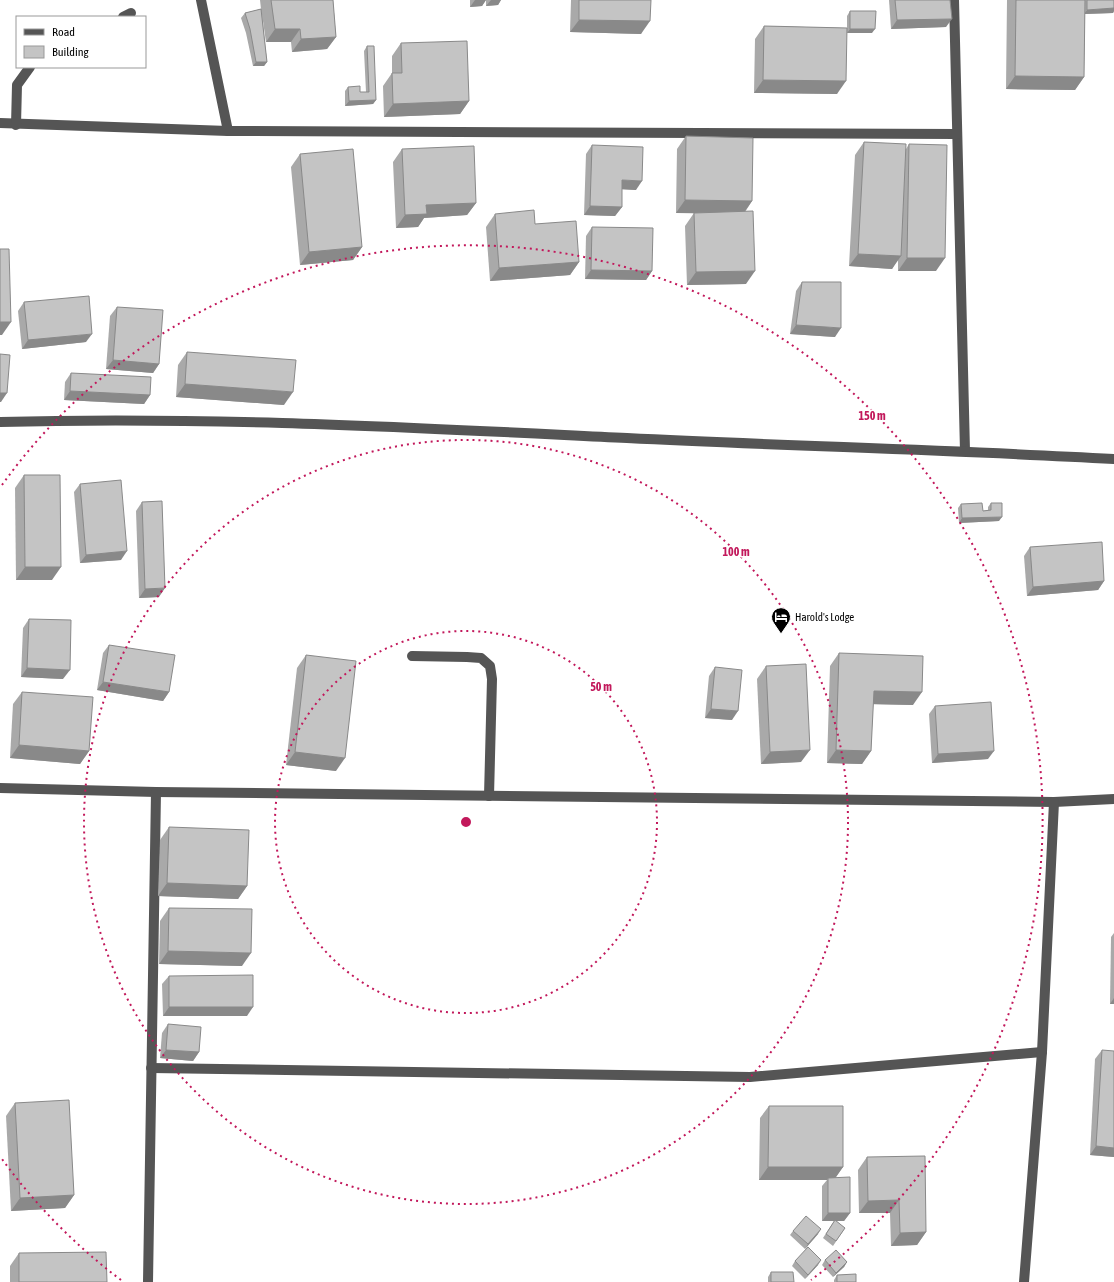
<svg xmlns="http://www.w3.org/2000/svg" width="1114" height="1282" font-family="'Asap Condensed',sans-serif">
<style>
.lines{fill:none;stroke-linecap:round;stroke-linejoin:round}
.minor{stroke:#555;stroke-width:10}
.wall{fill:#a9a9a9}
.shaded-wall{fill:#898989}
.building{fill:#c4c4c4;stroke:#898989}
.ring{fill:none;stroke:#c2185b;stroke-width:2;stroke-dasharray:2 4}
.labels{text-anchor:middle;stroke-width:3.5;stroke-linejoin:round;paint-order:stroke}
.poi-label{font-size:11px;fill:#000;stroke:#fff;text-anchor:start}
.centre{fill:#c2185b;stroke:#fff;stroke-width:2}
.ring-label{font-size:12px;text-anchor:middle;font-weight:bold;fill:#c2185b;stroke:#fff;stroke-width:3.5;stroke-linejoin:round;paint-order:stroke}
</style>
<rect width="100%" height="100%" fill="#fff"/>
<g class="lines">
<g class="minor">
<path d="M201 0 228 131"/>
<path d="M954 0 965 451"/>
<path d="M123 17 131 13"/>
<path d="M0 123 228 131 957 134"/>
<path d="M16 125 17 85 30 67"/>
<path d="M0 422C209 416 418 428 627 438 789 446 952 450 1114 459"/>
<path d="M412 656 467 657 481 658 490 666 492 679 489 796"/>
<path d="M0 788 156 792 1054 802 1114 799"/>
<path d="M151 1068 750 1077 1042 1052"/>
<path d="M148 1282 156 792"/>
<path d="M1024 1282 1042 1052 1054 802"/>
</g>
</g>
<g class="wall">
<path d="M260 0H333L336 37 327 49 292 52 291 42H266L262 14 267 62 264 66H253L246 33 241 18 245 13 261 9Z"/>
<path d="M470 0H501L498 5 486 6V0L482 6 470 7Z"/>
<path d="M571 0H651L641 34 570 32Z"/>
<path d="M889 0H950L946 27 891 29Z"/>
<path d="M1007 0H1114V11L1113 13 1085 14 1084 77 1075 90 1006 89Z"/>
<path d="M850 11 872 33H847L837 94 754 93 755 39 764 26 847 28V16Z"/>
<path d="M401 43 469 101 460 114 384 117 383 86 392 73V56Z"/>
<path d="M367 46 376 100 373 104 345 106V91L348 87 360 92H366L364 51Z"/>
<path d="M686 136 752 201 745 212 746 284 687 285 685 226 694 213H676L677 149Z"/>
<path d="M864 142 906 149 909 144 936 271H898V259L892 269 849 266 855 155Z"/>
<path d="M592 145 636 190 622 189V207L615 216 584 215 586 154Z"/>
<path d="M402 149 476 203 467 215 424 218 418 227 396 228 393 162Z"/>
<path d="M300 154 362 247 353 260 300 265 291 167Z"/>
<path d="M495 214 535 224 579 262 570 275 490 281 486 227Z"/>
<path d="M592 227 652 271 646 280 585 279 586 236Z"/>
<path d="M802 282 835 337 790 334 796 291Z"/>
<path d="M24 302 86 342 22 349 18 311Z"/>
<path d="M117 307 159 364 153 373 106 369 110 316Z"/>
<path d="M187 352 284 405 176 397 178 365Z"/>
<path d="M71 373 150 395 144 404 64 400 65 382Z"/>
<path d="M24 475 52 580H16L15 488Z"/>
<path d="M80 484 121 560 80 563 74 492Z"/>
<path d="M142 502 159 597 139 598 136 511Z"/>
<path d="M991 503 999 521 959 523 958 508 961 504 983 511 988 510V507Z"/>
<path d="M1030 547 1104 581 1098 590 1027 596 1024 556Z"/>
<path d="M29 619 63 679 21 677 23 628Z"/>
<path d="M109 645 169 692 163 701 97 690 103 653Z"/>
<path d="M839 653 913 705 873 704 871 751 862 764 827 763 830 666Z"/>
<path d="M306 655 336 771 286 765 297 668Z"/>
<path d="M766 666 801 762 761 764 757 679Z"/>
<path d="M715 667 732 720 705 718 709 676Z"/>
<path d="M22 692 89 751 80 764 10 758 13 704Z"/>
<path d="M935 706 988 759 932 763 929 714Z"/>
<path d="M169 827 247 886 238 899 158 896 160 840Z"/>
<path d="M169 908 242 966 159 964 160 921Z"/>
<path d="M1114 933V1004H1110L1111 937Z"/>
<path d="M169 976 247 1016H163L162 984Z"/>
<path d="M168 1024 199 1052 193 1061 160 1058 162 1033Z"/>
<path d="M1102 1050 1114 1157 1090 1155 1095 1059Z"/>
<path d="M15 1103 74 1195 65 1208 11 1211 6 1116Z"/>
<path d="M769 1106 843 1167 835 1178 850 1213 844 1221H836L845 1228 833 1246 823 1238 834 1221H822V1186L827 1180H759L760 1118Z"/>
<path d="M867 1157 926 1232 917 1245 891 1246 890 1213H859L858 1170Z"/>
<path d="M793 1231 818 1234 805 1249 790 1235Z"/>
<path d="M19 1253 107 1282H10V1266Z"/>
<path d="M825 1260 847 1262 844 1267 833 1277 822 1265Z"/>
<path d="M795 1261 818 1265 805 1279 792 1266Z"/>
<path d="M771 1272 794 1282H768V1277Z"/>
<path d="M837 1275 856 1282H834V1280Z"/>
</g>
<g class="shaded-wall">
<path d="M475 0H486L482 6 470 7Z"/>
<path d="M491 0H501L498 5 486 6Z"/>
<path d="M1114 8V11L1113 13 1084 14 1087 10Z"/>
<path d="M952 19 946 27 891 29 897 20Z"/>
<path d="M579 20 650 21 641 34 570 32Z"/>
<path d="M275 29H300L291 42H266Z"/>
<path d="M850 29H875L872 33H847Z"/>
<path d="M336 37 327 49 292 52 301 39Z"/>
<path d="M256 62H267L264 66H253Z"/>
<path d="M1015 76 1084 77 1075 90 1006 89Z"/>
<path d="M763 80 846 81 837 94 754 93Z"/>
<path d="M376 100 373 104 345 106 349 101Z"/>
<path d="M469 101 460 114 384 117 393 104Z"/>
<path d="M622 180 642 181 636 190 616 189Z"/>
<path d="M685 200 752 201 743 214 676 213Z"/>
<path d="M476 203 467 215 424 218 418 227 396 228 405 215 426 205Z"/>
<path d="M590 206 622 207 615 216 584 215Z"/>
<path d="M362 247 353 260 300 265 309 252Z"/>
<path d="M858 254 901 256 892 269 849 266Z"/>
<path d="M907 258H945L936 271H898Z"/>
<path d="M579 262 570 275 490 281 499 268Z"/>
<path d="M591 270 652 271 646 280 585 279Z"/>
<path d="M755 271 746 284 687 285 696 272Z"/>
<path d="M0 322H11L2 335H0Z"/>
<path d="M796 325 841 328 835 337 790 334Z"/>
<path d="M92 334 86 342 22 349 28 340Z"/>
<path d="M113 360 159 364 153 373 106 369Z"/>
<path d="M185 384 293 392 284 405 176 397Z"/>
<path d="M70 391 150 395 144 404 64 400Z"/>
<path d="M0 393H7L1 402H0Z"/>
<path d="M1002 517 999 521 959 523 962 518Z"/>
<path d="M127 551 121 560 80 563 86 555Z"/>
<path d="M25 567H61L52 580H16Z"/>
<path d="M1104 581 1098 590 1027 596 1033 587Z"/>
<path d="M165 588 159 597 139 598 145 589Z"/>
<path d="M27 668 70 670 63 679 21 677Z"/>
<path d="M103 682 169 692 163 701 97 690Z"/>
<path d="M874 691 922 692 913 705 865 704Z"/>
<path d="M711 709 738 711 732 720 705 718Z"/>
<path d="M19 745 89 751 80 764 10 758Z"/>
<path d="M810 750 801 762 761 764 770 752Z"/>
<path d="M836 750 871 751 862 764 827 763Z"/>
<path d="M994 751 988 759 932 763 938 754Z"/>
<path d="M295 752 345 758 336 771 286 765Z"/>
<path d="M167 883 247 886 238 899 158 896Z"/>
<path d="M168 951 251 953 242 966 159 964Z"/>
<path d="M1114 998V1004H1110Z"/>
<path d="M169 1007H253L247 1016H163Z"/>
<path d="M166 1050 199 1052 193 1061 160 1058Z"/>
<path d="M1096 1146 1114 1148V1157L1090 1155Z"/>
<path d="M768 1167H843L834 1180 828 1178 827 1180H759Z"/>
<path d="M74 1195 65 1208 11 1211 20 1198Z"/>
<path d="M899 1200 890 1213H859L868 1201Z"/>
<path d="M828 1213H850L844 1221H822Z"/>
<path d="M821 1229 818 1234 805 1249 808 1244Z"/>
<path d="M926 1232 917 1245 891 1246 900 1233Z"/>
<path d="M821 1260 818 1265 805 1279 808 1275Z"/>
<path d="M847 1262 844 1267 833 1277 836 1273Z"/>
</g>
<g class="building">
<path d="M271 0H333L336 37 301 39 300 29H275Z"/>
<path d="M579 0H651L650 21 579 20Z"/>
<path d="M895 0H950L952 19 897 20Z"/>
<path d="M1016 0H1085L1084 77 1015 76Z"/>
<path d="M1087 0H1114V8L1087 10Z"/>
<path d="M261 9 267 62H256L250 29 245 13Z"/>
<path d="M850 11H876L875 29H850Z"/>
<path d="M764 26 847 28 846 81 763 80Z"/>
<path d="M467 41 469 101 393 104 392 73H402L401 43Z"/>
<path d="M367 46H374L376 100 349 101 348 87 360 86V92H369Z"/>
<path d="M686 136 753 138 752 201 685 200Z"/>
<path d="M864 142 906 144 901 256 858 254Z"/>
<path d="M909 144 947 145 945 258H907Z"/>
<path d="M592 145 643 147 642 181 622 180V207L590 206Z"/>
<path d="M474 146 476 203 426 205 427 214 405 215 402 149Z"/>
<path d="M353 149 362 247 309 252 300 154Z"/>
<path d="M534 210 535 224 576 221 579 262 499 268 495 214Z"/>
<path d="M753 211 755 271 696 272 694 213Z"/>
<path d="M592 227 653 228 652 271 591 270Z"/>
<path d="M0 249H9L11 322H0Z"/>
<path d="M802 282H841V328L796 325Z"/>
<path d="M89 296 92 334 28 340 24 302Z"/>
<path d="M117 307 163 310 159 364 113 360Z"/>
<path d="M187 352 296 360 293 392 185 384Z"/>
<path d="M0 354 10 355 7 393H0Z"/>
<path d="M71 373 151 377 150 395 70 391Z"/>
<path d="M24 475H60L61 567H25Z"/>
<path d="M121 480 127 551 86 555 80 484Z"/>
<path d="M162 501 165 588 145 589 142 502Z"/>
<path d="M982 503 983 511 991 510V503H1002V517L962 518 961 504Z"/>
<path d="M1102 542 1104 581 1033 587 1030 547Z"/>
<path d="M29 619 71 620 70 670 27 668Z"/>
<path d="M109 645 175 655 169 692 103 682Z"/>
<path d="M839 653 923 656 922 692 874 691 871 751 836 750Z"/>
<path d="M306 655 356 661 345 758 295 752Z"/>
<path d="M806 664 810 750 770 752 766 666Z"/>
<path d="M715 667 742 670 738 711 711 709Z"/>
<path d="M22 692 93 697 89 751 19 745Z"/>
<path d="M991 702 994 751 938 754 935 706Z"/>
<path d="M169 827 249 830 247 886 167 883Z"/>
<path d="M169 908 252 909 251 953 168 951Z"/>
<path d="M253 975V1007H169V976Z"/>
<path d="M168 1024 201 1027 199 1052 166 1050Z"/>
<path d="M1102 1050 1114 1051V1148L1096 1146Z"/>
<path d="M69 1100 74 1195 20 1198 15 1103Z"/>
<path d="M769 1106H843V1167H768Z"/>
<path d="M925 1156 926 1232 900 1233 899 1200 868 1201 867 1157Z"/>
<path d="M850 1177V1213H828V1178Z"/>
<path d="M806 1216 821 1229 808 1244 793 1231Z"/>
<path d="M835 1220 845 1228 836 1241 826 1234Z"/>
<path d="M808 1247 821 1260 808 1275 795 1261Z"/>
<path d="M836 1250 847 1262 836 1273 825 1260Z"/>
<path d="M106 1252 107 1282H19V1253Z"/>
<path d="M771 1272H793L794 1282H771Z"/>
<path d="M856 1274V1282H837V1275Z"/>
</g>
<g class="ring">
<circle cx="466" cy="822" r="191"/>
<circle cx="466" cy="822" r="382"/>
<path d="M121 1280A574 574 0 0 1 2 1159M2 485A574 574 0 1 1 811 1280"/>
</g>
<defs>
<g id="hotel-pin" transform="scale(1)"><path d="M0 17L-7.5 6A9.5 9.5 0 1 1 7.5 6Z" fill="#000" stroke="#fff"/><path d="M-6-4.5h1.5V1H6V5H4.5V3h-9V5H-6ZM-4 0a1.8 1.8 0 1 1 3.6 0ZM.5 0V-2.5h3Q6-2.5 6 0Z" fill="#fff"/></g>
</defs>
<g fill-rule="evenodd">
<use href="#hotel-pin" x="781" y="617"/>
</g>
<g class="labels">
<g class="poi-label">
<text x="795" y="621">Harold's Lodge</text>
</g>
</g>
<circle cx="466" cy="822" r="6" class="centre"/>
<g class="ring-label">
<text x="872" y="420">150 m</text>
<text x="736" y="556">100 m</text>
<text x="601" y="691">50 m</text>
</g>
<rect x="16" y="16" width="130" height="52" fill="#ffffff" stroke="#999999"/>
<rect x="24" y="29" width="20" height="6" fill="#555555" stroke="#999999"/>
<text x="52" y="36" font-size="12" fill="#000000">Road</text>
<rect x="24" y="46" width="20" height="12" fill="#c4c4c4" stroke="#999999"/>
<text x="52" y="56" font-size="12" fill="#000000">Building</text>
</svg>
